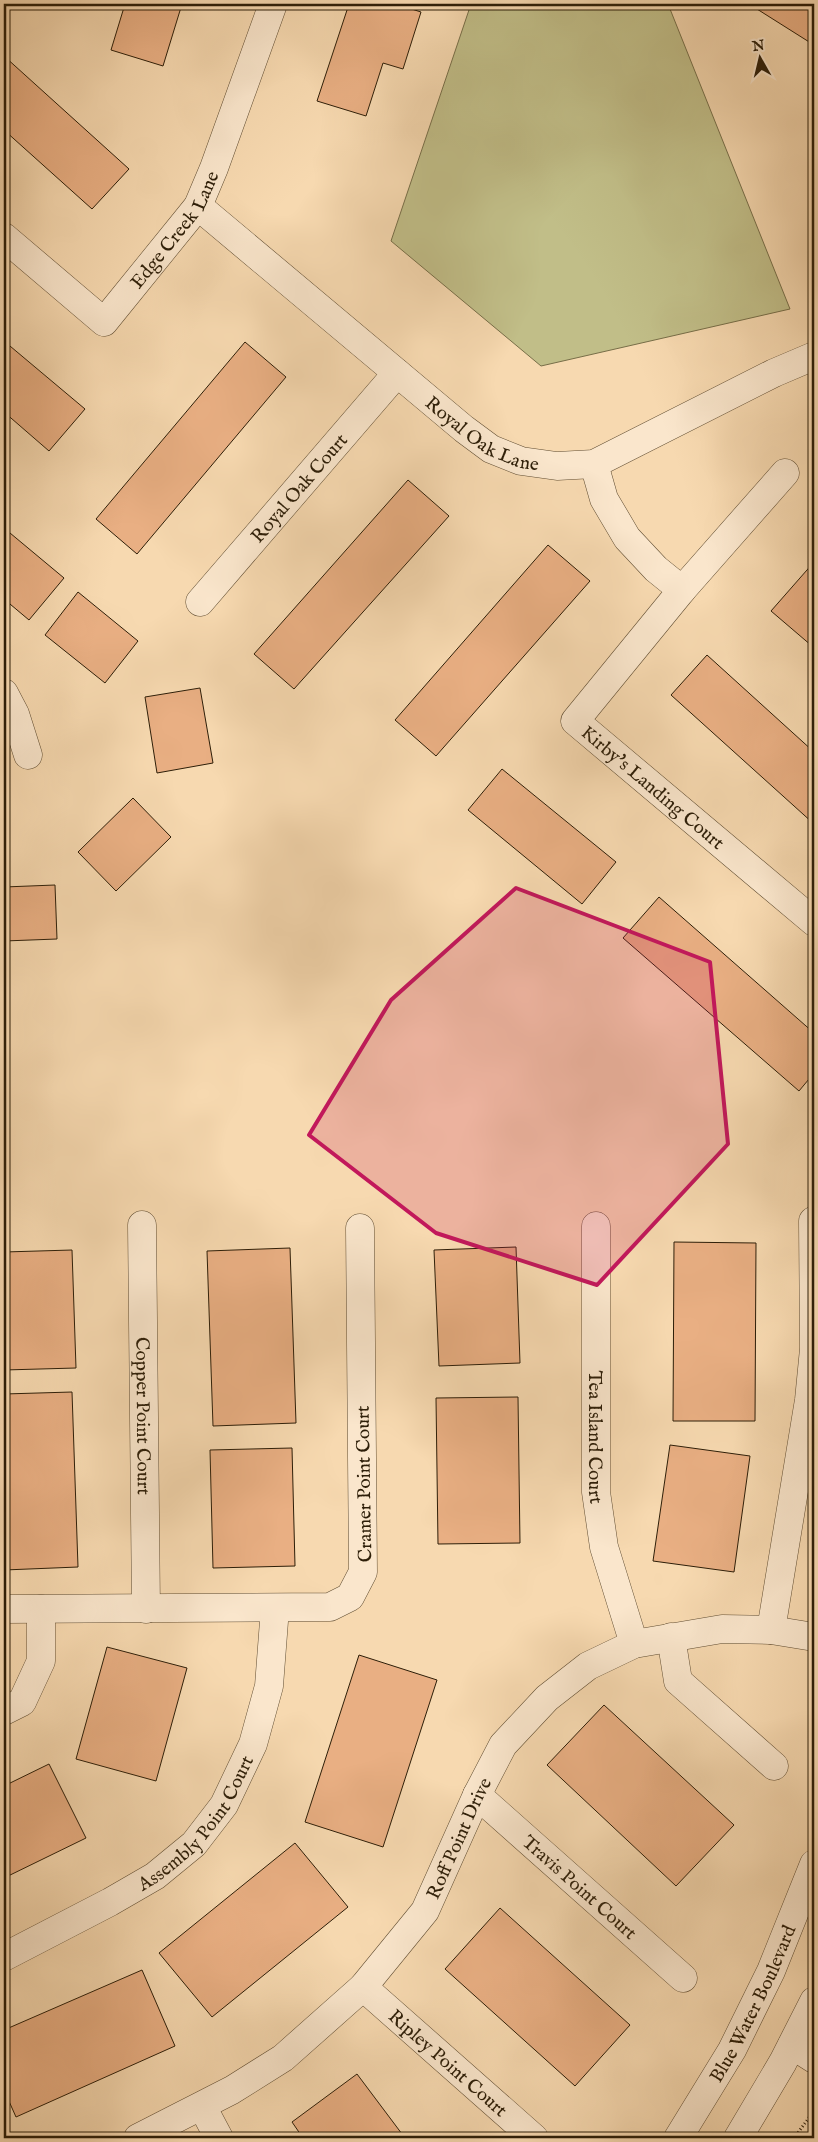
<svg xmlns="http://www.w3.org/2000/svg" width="818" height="2142" font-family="'IM FELL English',serif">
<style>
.green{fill:#c1be88;stroke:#776e48}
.building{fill:#e9af83;stroke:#2d1e08}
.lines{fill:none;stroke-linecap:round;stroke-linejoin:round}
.minor-casing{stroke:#604d32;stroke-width:29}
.path{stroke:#2d1e08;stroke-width:3;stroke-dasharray:1 2.5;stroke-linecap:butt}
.minor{stroke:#fae6cc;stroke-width:28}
.marked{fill:#c2185b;fill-opacity:0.2;stroke:#c2185b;stroke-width:4;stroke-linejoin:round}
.labels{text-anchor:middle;stroke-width:4.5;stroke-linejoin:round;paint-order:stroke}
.street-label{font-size:19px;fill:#2d1e08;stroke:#fae6cc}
</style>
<rect width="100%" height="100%" fill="#f7d9b0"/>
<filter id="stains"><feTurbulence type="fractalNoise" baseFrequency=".004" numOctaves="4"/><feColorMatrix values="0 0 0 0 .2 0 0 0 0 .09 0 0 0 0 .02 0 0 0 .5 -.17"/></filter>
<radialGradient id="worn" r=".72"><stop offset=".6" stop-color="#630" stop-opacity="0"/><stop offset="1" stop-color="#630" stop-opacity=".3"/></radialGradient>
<path class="green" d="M471 4H668L790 309 541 366 391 241Z"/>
<g class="building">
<path d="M125 4H182L163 66 111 50Z"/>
<path d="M349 4H396L421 12 403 69 383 63 366 116 317 101Z"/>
<path d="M749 4H814V45Z"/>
<path d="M4 56 129 169 92 209 4 130Z"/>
<path d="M4 341 85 409 49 451 4 412Z"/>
<path d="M245 342 286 377 137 554 96 519Z"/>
<path d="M408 480 449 516 294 689 254 654Z"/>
<path d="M4 528 64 578 29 620 4 599Z"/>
<path d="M548 545 590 581 436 756 395 720Z"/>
<path d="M814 562V644L812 646 771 611Z"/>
<path d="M78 592 138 641 105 683 45 635Z"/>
<path d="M707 655 814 752V824L671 695Z"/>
<path d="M200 688 213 763 157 773 145 697Z"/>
<path d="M502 769 616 862 582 904 468 810Z"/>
<path d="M133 798 171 837 116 891 78 852Z"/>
<path d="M55 885 57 939 4 941V887Z"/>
<path d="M659 897 814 1033V1073L799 1091 623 938Z"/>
<path d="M674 1242 756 1243 755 1421H673Z"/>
<path d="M516 1247 520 1363 439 1366 434 1250Z"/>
<path d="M290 1248 296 1423 213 1426 207 1251Z"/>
<path d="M72 1250 76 1368 4 1370V1252Z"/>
<path d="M72 1392 78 1567 4 1570V1394Z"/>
<path d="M518 1397 520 1543 438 1544 436 1398Z"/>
<path d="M670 1445 750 1456 734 1572 653 1561Z"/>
<path d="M292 1448 295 1566 213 1568 210 1450Z"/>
<path d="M107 1647 187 1668 156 1781 76 1759Z"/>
<path d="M359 1655 437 1680 383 1847 305 1822Z"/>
<path d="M604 1705 734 1825 676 1886 547 1765Z"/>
<path d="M49 1764 86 1838 4 1878V1786Z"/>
<path d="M295 1843 348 1907 212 2017 159 1953Z"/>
<path d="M500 1908 630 2025 575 2086 445 1969Z"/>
<path d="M142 1970 175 2046 16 2117 4 2090V2030Z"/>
<path d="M357 2074 405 2138H303L292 2122Z"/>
</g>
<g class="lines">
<g class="minor-casing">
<g id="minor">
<path id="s1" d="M198 206 464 429 491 449 521 461 557 466 594 464 774 373 814 356"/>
<path id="s2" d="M4 237 104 322 198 206 214 168 273 4"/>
<path id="s3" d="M594 464 604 499 627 538 656 569 682 590 575 721 814 922"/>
<path d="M682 590 785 473"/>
<path id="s4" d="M200 602 397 373"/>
<path d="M4 693 15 714 28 755"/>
<path id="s5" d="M142 1225 146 1609"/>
<path id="s6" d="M596 1226V1492L604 1547 634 1644"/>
<path d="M4 1609 330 1607 350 1597 363 1572 360 1228"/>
<path d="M771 1630 809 1400 814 1349 813 1221"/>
<path d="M671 1637 678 1681 774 1766"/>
<path d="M4 1711 22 1702 41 1661V1609"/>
<path id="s7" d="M477 1795 683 1978"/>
<path id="s8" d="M4 1957 110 1902 155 1876 194 1844 224 1805 253 1744 269 1686 275 1608"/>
<path id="s9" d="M363 1987 534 2138"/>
<path d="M792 2045 814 2059"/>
<path d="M202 2106 219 2138"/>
<path id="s10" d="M138 2138 232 2090 283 2058 363 1987 425 1911 477 1795 503 1745 547 1698 588 1666 634 1644 722 1629 771 1630 814 1637"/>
<path id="s11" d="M678 2138 732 2050 771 1971 814 1864"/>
<path d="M738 2138 783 2062 814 2001"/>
</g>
</g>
<path class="path" d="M794 2138 814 2111"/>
<use href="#minor" class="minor"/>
</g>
<path class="marked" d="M516 888 710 962 728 1144 597 1285 436 1233 309 1135 391 1000Z"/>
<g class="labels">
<g class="street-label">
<text dy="7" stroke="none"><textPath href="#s2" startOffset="248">Edge Creek Lane</textPath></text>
<text dy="7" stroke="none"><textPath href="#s1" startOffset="366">Royal Oak Lane</textPath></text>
<text dy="7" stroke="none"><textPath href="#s4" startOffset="151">Royal Oak Court</textPath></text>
<text dy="7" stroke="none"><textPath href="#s3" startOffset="429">Kirby's Landing Court</textPath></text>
<text dy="7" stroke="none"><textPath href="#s5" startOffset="191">Copper Point Court</textPath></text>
<text dy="7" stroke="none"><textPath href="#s6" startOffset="211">Tea Island Court</textPath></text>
<text transform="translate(363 1484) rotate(-91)" y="7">Cramer Point Court</text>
<text dy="7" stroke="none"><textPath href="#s8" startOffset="239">Assembly Point Court</textPath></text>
<text dy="7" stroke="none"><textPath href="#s10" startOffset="451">Roff Point Drive</textPath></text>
<text dy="7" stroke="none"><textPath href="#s7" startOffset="138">Travis Point Court</textPath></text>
<text dy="7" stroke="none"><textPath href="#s11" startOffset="154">Blue Water Boulevard</textPath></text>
<text dy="7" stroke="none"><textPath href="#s9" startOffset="114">Ripley Point Court</textPath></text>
</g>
</g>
<rect width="818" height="2142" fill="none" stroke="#f7d9b0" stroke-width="20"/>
<rect x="5" y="5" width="808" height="2132" fill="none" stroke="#2d1e08" stroke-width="2.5"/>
<rect x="10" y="10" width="798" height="2122" fill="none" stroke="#2d1e08"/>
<g transform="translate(760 58) rotate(352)" stroke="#fae6cc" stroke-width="4" paint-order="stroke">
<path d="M0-4L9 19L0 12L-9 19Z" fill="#2d1e08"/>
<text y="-8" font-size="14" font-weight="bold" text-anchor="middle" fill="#2d1e08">N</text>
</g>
<rect width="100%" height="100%" filter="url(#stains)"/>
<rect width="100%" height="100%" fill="url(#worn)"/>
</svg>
